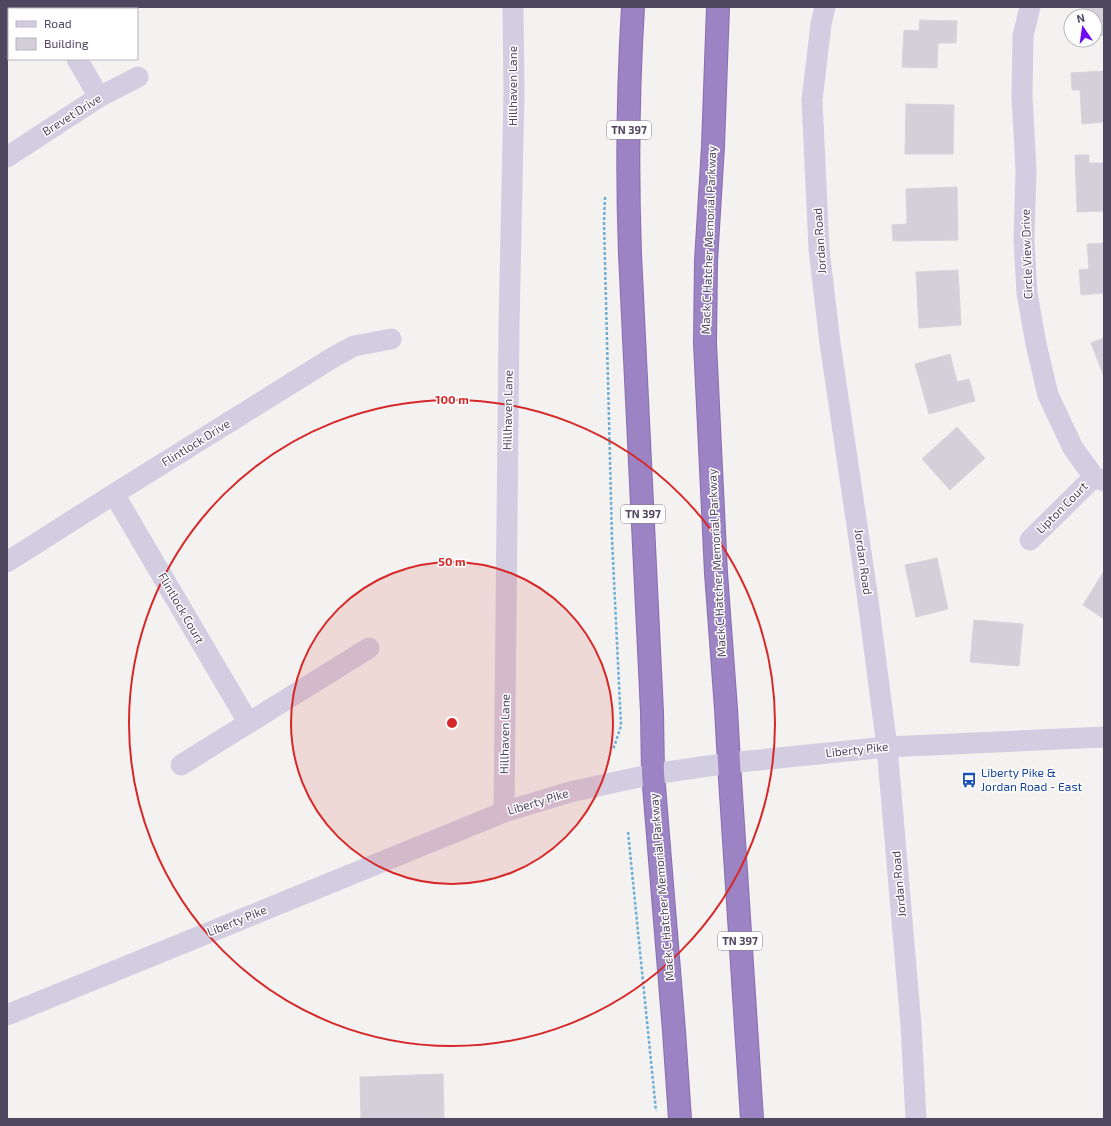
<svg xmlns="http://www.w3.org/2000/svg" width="1111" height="1126" font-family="'Exo 2',sans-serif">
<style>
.building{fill:#d4cfd9;stroke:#d8d3dc}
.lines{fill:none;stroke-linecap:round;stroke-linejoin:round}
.highway-casing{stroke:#886eb0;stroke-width:24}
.path{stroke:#6eaed6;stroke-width:2.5;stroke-dasharray:3 2;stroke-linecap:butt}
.minor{stroke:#d3cde1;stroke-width:21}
.highway{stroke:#9c83c4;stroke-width:22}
.ring{fill:none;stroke:#d62828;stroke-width:2}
.labels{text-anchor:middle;stroke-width:3;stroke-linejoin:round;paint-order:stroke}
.shield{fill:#fff;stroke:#847e90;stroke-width:1}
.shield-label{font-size:11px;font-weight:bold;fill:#4f4660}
.street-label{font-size:12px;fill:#4f4660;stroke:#fff}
.transit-label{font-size:12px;fill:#164399;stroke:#fff;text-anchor:start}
.centre{fill:#d62828;stroke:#fff;stroke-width:2}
.ring-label{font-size:12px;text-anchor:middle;font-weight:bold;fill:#d62828;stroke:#fff;stroke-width:3;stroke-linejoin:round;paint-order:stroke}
</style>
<rect width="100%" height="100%" fill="#f3f2f0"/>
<g class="building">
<path d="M1082 7H1104V36L1095 34V16H1080Z"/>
<path d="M920 20 957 21 956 43H938L937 68 902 67 904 30 919 31Z"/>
<path d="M1104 71V122L1082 124 1080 90H1072L1071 73Z"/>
<path d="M906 104 954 105 953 154H905Z"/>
<path d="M1075 155H1089V163H1104V211L1077 212Z"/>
<path d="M957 187 958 240 893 241 892 225 907 224 906 189Z"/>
<path d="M1104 243V293L1081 295 1079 270 1089 269 1087 244Z"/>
<path d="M958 270 961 325 919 328 916 272Z"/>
<path d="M1104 338V377L1091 343Z"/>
<path d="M950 354 957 382 969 379 975 401 929 414 915 364Z"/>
<path d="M957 427 985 458 950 490 922 459Z"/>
<path d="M937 558 948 609 916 617 905 565Z"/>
<path d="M1104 571V619L1083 605Z"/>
<path d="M974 620 1023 624 1019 666 970 662Z"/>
<path d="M443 1074 444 1119H361L360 1077Z"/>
</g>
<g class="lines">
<g class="highway-casing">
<g id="highway">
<path d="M633 7C628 89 627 172 630 254L652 712 653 774 674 1031 680 1119"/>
<path d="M718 7 713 146 706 261 705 343 716 573 726 709 729 763 752 1119"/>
</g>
</g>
<g class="path">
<path d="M605 197 604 222 612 539 621 726 613 750"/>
<path d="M628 832 656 1111"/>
</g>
<g class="minor">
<path d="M45 7 46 9"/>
<path d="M825 7 821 24 812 100 819 249 830 343 867 593 887 747 911 1025 916 1119"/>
<path d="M1030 7 1023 36 1022 97 1026 170 1024 240 1027 293 1036 344 1048 395 1073 448 1094 477 1104 481"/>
<path d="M77 59 99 97"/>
<path d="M7 157 99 97 138 77"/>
<path d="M114 494 248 722"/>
<path d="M1030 540 1094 477"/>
<path d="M7 562 114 494 332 358 354 346 391 339"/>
<path d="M181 765 369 648"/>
<path d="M504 812 509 326 514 93 513 7"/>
<path d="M7 1015 504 812 570 792 653 774 729 763 887 747 1104 737"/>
</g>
<use href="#highway" class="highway"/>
</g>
<circle cx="452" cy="723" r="161" fill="#d62828" fill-opacity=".12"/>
<g class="ring">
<circle cx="452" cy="723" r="161"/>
<circle cx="452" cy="723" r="323"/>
</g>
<defs>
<g id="bus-bare" transform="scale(1.2)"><path d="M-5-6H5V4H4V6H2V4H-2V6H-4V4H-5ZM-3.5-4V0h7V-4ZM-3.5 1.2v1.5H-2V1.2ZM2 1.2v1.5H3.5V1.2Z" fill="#1a4fb4" stroke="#fff" stroke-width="2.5" paint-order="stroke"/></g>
</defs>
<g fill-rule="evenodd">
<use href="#bus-bare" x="969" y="780"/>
</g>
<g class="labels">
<g class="shield">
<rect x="607" y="121" width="44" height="18" rx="3"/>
<rect x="621" y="505" width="44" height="18" rx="3"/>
<rect x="718" y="932" width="44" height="18" rx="3"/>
</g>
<g class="shield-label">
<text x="629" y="134">TN 397</text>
<text x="643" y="518">TN 397</text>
<text x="740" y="945">TN 397</text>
</g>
<g class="street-label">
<text transform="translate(513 86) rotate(-90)" y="4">Hillhaven Lane</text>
<text transform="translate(72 115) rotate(-32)" y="4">Brevet Drive</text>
<text transform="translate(709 240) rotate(-88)" y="4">Mack C Hatcher Memorial Parkway</text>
<text transform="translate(820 241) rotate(-94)" y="4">Jordan Road</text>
<text transform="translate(1027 254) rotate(-92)" y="4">Circle View Drive</text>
<text transform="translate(508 410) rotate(-89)" y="4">Hillhaven Lane</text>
<text transform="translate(196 443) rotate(-32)" y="4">Flintlock Drive</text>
<text transform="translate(1062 508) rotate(-45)" y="4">Lipton Court</text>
<text transform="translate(863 562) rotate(82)" y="4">Jordan Road</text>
<text transform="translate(717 563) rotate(-93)" y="4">Mack C Hatcher Memorial Parkway</text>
<text transform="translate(181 608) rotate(60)" y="4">Flintlock Court</text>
<text transform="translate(505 734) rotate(-89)" y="4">Hillhaven Lane</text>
<text transform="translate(857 750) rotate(-6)" y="4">Liberty Pike</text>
<text transform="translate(538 802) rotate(-17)" y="4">Liberty Pike</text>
<text transform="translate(899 884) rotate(-95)" y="4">Jordan Road</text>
<text transform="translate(662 887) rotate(-95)" y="4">Mack C Hatcher Memorial Parkway</text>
<text transform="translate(237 921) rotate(-22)" y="4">Liberty Pike</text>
</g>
<g class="transit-label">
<text x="981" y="777">Liberty Pike &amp;<tspan x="981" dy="14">Jordan Road - East</tspan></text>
</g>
</g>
<circle cx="452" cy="723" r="6" class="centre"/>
<g class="ring-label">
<text x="452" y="404">100 m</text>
<text x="452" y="566">50 m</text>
</g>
<rect width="1111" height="1126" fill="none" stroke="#4f4660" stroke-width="16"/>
<rect x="8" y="8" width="130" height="52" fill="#ffffff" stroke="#b9b5bf"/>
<rect x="16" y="21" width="20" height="6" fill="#d3cde1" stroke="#b9b5bf"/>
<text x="44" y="28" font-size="12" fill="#4f4660">Road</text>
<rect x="16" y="38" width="20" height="12" fill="#d4cfd9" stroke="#b9b5bf"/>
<text x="44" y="48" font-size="12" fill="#4f4660">Building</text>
<g transform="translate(1083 28) rotate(347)"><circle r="19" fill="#ffffff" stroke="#b9b5bf"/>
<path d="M0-3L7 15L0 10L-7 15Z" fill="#6f06f6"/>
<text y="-6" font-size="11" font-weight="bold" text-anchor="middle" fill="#4f4660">N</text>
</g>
</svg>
